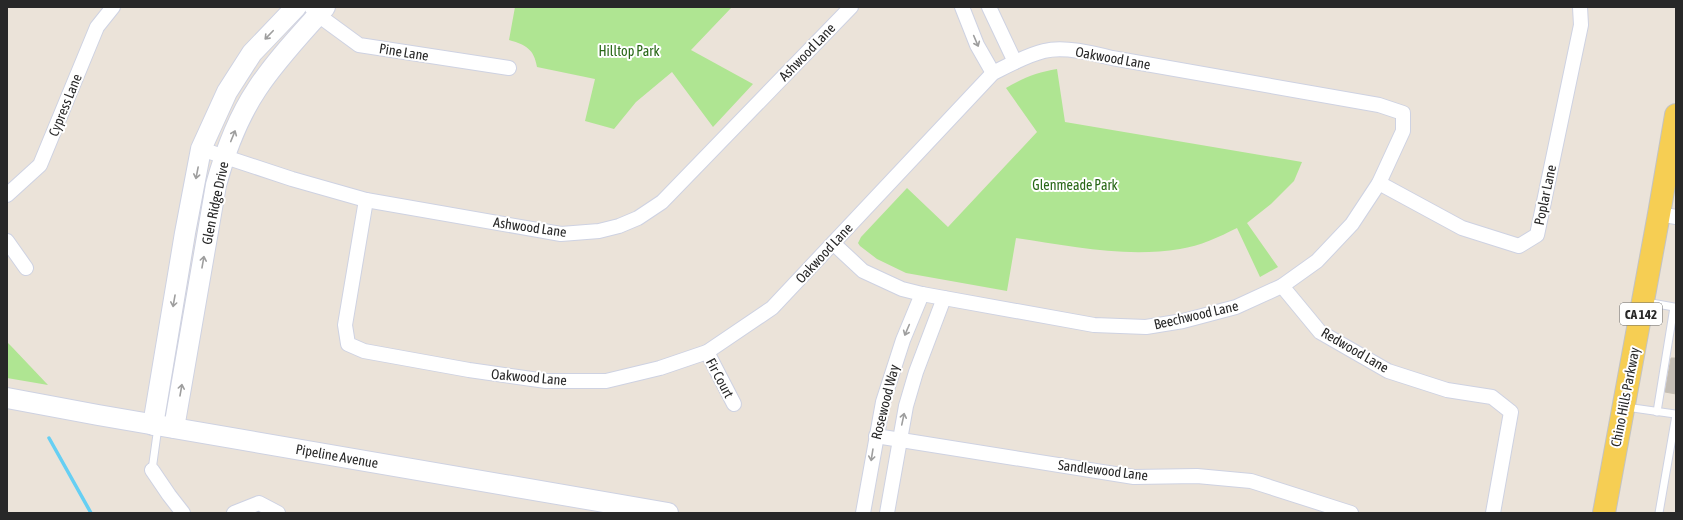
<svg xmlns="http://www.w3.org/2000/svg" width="1683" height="520" font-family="'Asap Condensed',sans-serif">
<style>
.green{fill:#afe592}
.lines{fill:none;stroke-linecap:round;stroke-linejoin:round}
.stream{stroke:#66cff3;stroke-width:3.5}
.building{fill:#c3bdb5;stroke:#c7bfb3}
.lane-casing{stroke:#ced2e2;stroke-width:9}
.street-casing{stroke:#ced2e2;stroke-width:16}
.secondary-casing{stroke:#ced2e2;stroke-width:22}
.primary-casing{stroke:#c3c3c3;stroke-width:24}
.lane{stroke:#fff;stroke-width:7}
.street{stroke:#fff;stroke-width:14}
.secondary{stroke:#fff;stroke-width:20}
.primary{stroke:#f6ce53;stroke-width:22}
.oneway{stroke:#9e9e9e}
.labels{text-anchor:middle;stroke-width:4;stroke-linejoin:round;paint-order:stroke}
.shield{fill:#fff;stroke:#686868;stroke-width:1}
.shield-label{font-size:13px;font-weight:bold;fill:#282828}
.park-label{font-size:14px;fill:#286716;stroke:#fff}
.street-label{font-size:14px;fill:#282828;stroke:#fff}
</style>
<rect width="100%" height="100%" fill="#ebe3d9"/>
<g class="green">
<path d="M515 7H732L691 50 753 84 713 127 672 72 636 102 614 129 585 121 595 79 537 67C534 49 526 45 509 40Z"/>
<path d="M1057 69 1065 122 1302 162 1294 181 1271 204 1247 223 1278 267 1260 277 1237 228C1219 237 1200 246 1180 249 1125 258 1070 246 1016 238L1007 291 906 273 877 259 860 246 858 243 861 237 907 188 948 227 1037 132 1006 88C1023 78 1038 72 1057 69Z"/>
<path d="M7 342 11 346 48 385 7 378Z"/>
</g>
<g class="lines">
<path class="stream" d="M49 438 91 513"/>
</g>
<path class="building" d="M1671 358H1676V394L1665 392Z"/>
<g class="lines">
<g class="lane-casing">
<g id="lane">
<path d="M1646 302 1674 307 1657 412"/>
<path d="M1626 407 1675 414"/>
<path d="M152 470 158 427"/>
<path d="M1659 513 1676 415"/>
</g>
</g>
<g class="street-casing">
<g id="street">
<path d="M311 7 318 15 359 45 509 68"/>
<path d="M962 7 977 45 993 73"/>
<path d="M989 7 1015 62"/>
<path d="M201 149 292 179 366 200 561 234 599 231 619 226 638 218 662 202 851 7"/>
<path d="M1379 183 1462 228 1519 246 1537 235 1581 25 1580 7"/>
<path d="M7 195 40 165 97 27 113 7"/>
<path d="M366 200 345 325 348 344 364 351 469 370 546 381H606L660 368 707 352 772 308 993 73C1009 65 1027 55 1044 51 1064 46 1092 53 1112 58L1379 105 1403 113V131L1379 183 1352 224 1317 261 1282 286 1236 307 1183 321 1146 327 1094 325 922 294 902 289 863 271 833 243"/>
<path d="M1659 214 1676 217"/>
<path d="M7 241 26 268"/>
<path d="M1282 286 1320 332 1388 371 1447 390 1492 397 1511 412 1493 513"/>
<path d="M707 352 734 404"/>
<path d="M876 436 1134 477 1197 476 1251 481 1351 513"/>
<path d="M152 470 169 495 183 513"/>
<path d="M234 513 259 503 278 513"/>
<path d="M863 513 883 402 903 340 922 294"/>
<path d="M887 513 906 406 916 372 944 298"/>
</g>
</g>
<g class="secondary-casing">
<g id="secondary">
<path d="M7 398 98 415 668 513"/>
<path d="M153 425 185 233 201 149 227 92 252 53 296 7"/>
<path d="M174 428 216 185C225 152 237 119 257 89 276 60 302 33 325 7"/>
</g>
</g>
<g class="primary-casing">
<path id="primary" d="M1604 513 1659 214 1676 115"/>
</g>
<use href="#lane" class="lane"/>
<use href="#street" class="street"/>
<use href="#secondary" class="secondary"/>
<use href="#primary" class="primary"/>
</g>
<defs><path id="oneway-shaft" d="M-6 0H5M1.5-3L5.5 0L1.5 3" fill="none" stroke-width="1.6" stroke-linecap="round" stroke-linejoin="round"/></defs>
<g class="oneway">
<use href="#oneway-shaft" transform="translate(269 35) rotate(134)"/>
<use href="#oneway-shaft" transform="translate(976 41) rotate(67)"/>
<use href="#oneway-shaft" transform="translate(233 136) rotate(-68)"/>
<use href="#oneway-shaft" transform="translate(197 173) rotate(101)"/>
<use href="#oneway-shaft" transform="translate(203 262) rotate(-80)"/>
<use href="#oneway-shaft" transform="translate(174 301) rotate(100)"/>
<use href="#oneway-shaft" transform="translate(907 330) rotate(113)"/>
<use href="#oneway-shaft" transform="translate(181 390) rotate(-80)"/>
<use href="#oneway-shaft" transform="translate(903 419) rotate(-78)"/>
<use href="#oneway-shaft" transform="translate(872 455) rotate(99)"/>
</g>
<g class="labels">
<rect class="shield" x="1620" y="303" width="42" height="22" rx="3"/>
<g class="shield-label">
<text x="1641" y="319">CA 142</text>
</g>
<g class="park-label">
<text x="629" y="56">Hilltop Park</text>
<text x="1075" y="190">Glenmeade Park</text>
</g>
<g class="street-label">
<text transform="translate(404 52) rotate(9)" y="5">Pine Lane</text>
<text transform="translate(807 52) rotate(-46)" y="5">Ashwood Lane</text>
<text transform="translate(1113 58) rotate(10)" y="5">Oakwood Lane</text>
<text transform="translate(65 105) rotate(-68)" y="5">Cypress Lane</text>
<text transform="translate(1545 195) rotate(-78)" y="5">Poplar Lane</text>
<text transform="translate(215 203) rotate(-78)" y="5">Glen Ridge Drive</text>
<text transform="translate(530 227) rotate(8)" y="5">Ashwood Lane</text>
<text transform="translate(824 253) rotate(-47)" y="5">Oakwood Lane</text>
<text transform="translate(1196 315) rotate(-13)" y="5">Beechwood Lane</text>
<text transform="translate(1355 350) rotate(30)" y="5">Redwood Lane</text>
<text transform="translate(529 377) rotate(5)" y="5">Oakwood Lane</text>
<text transform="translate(720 378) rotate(62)" y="5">Fir Court</text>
<text transform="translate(1625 397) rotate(-79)" y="5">Chino Hills Parkway</text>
<text transform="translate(885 402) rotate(-76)" y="5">Rosewood Way</text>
<text transform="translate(337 456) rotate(10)" y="5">Pipeline Avenue</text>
<text transform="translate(1103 470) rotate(7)" y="5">Sandlewood Lane</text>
</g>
</g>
<rect width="1683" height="520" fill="none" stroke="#282828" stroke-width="16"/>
</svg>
